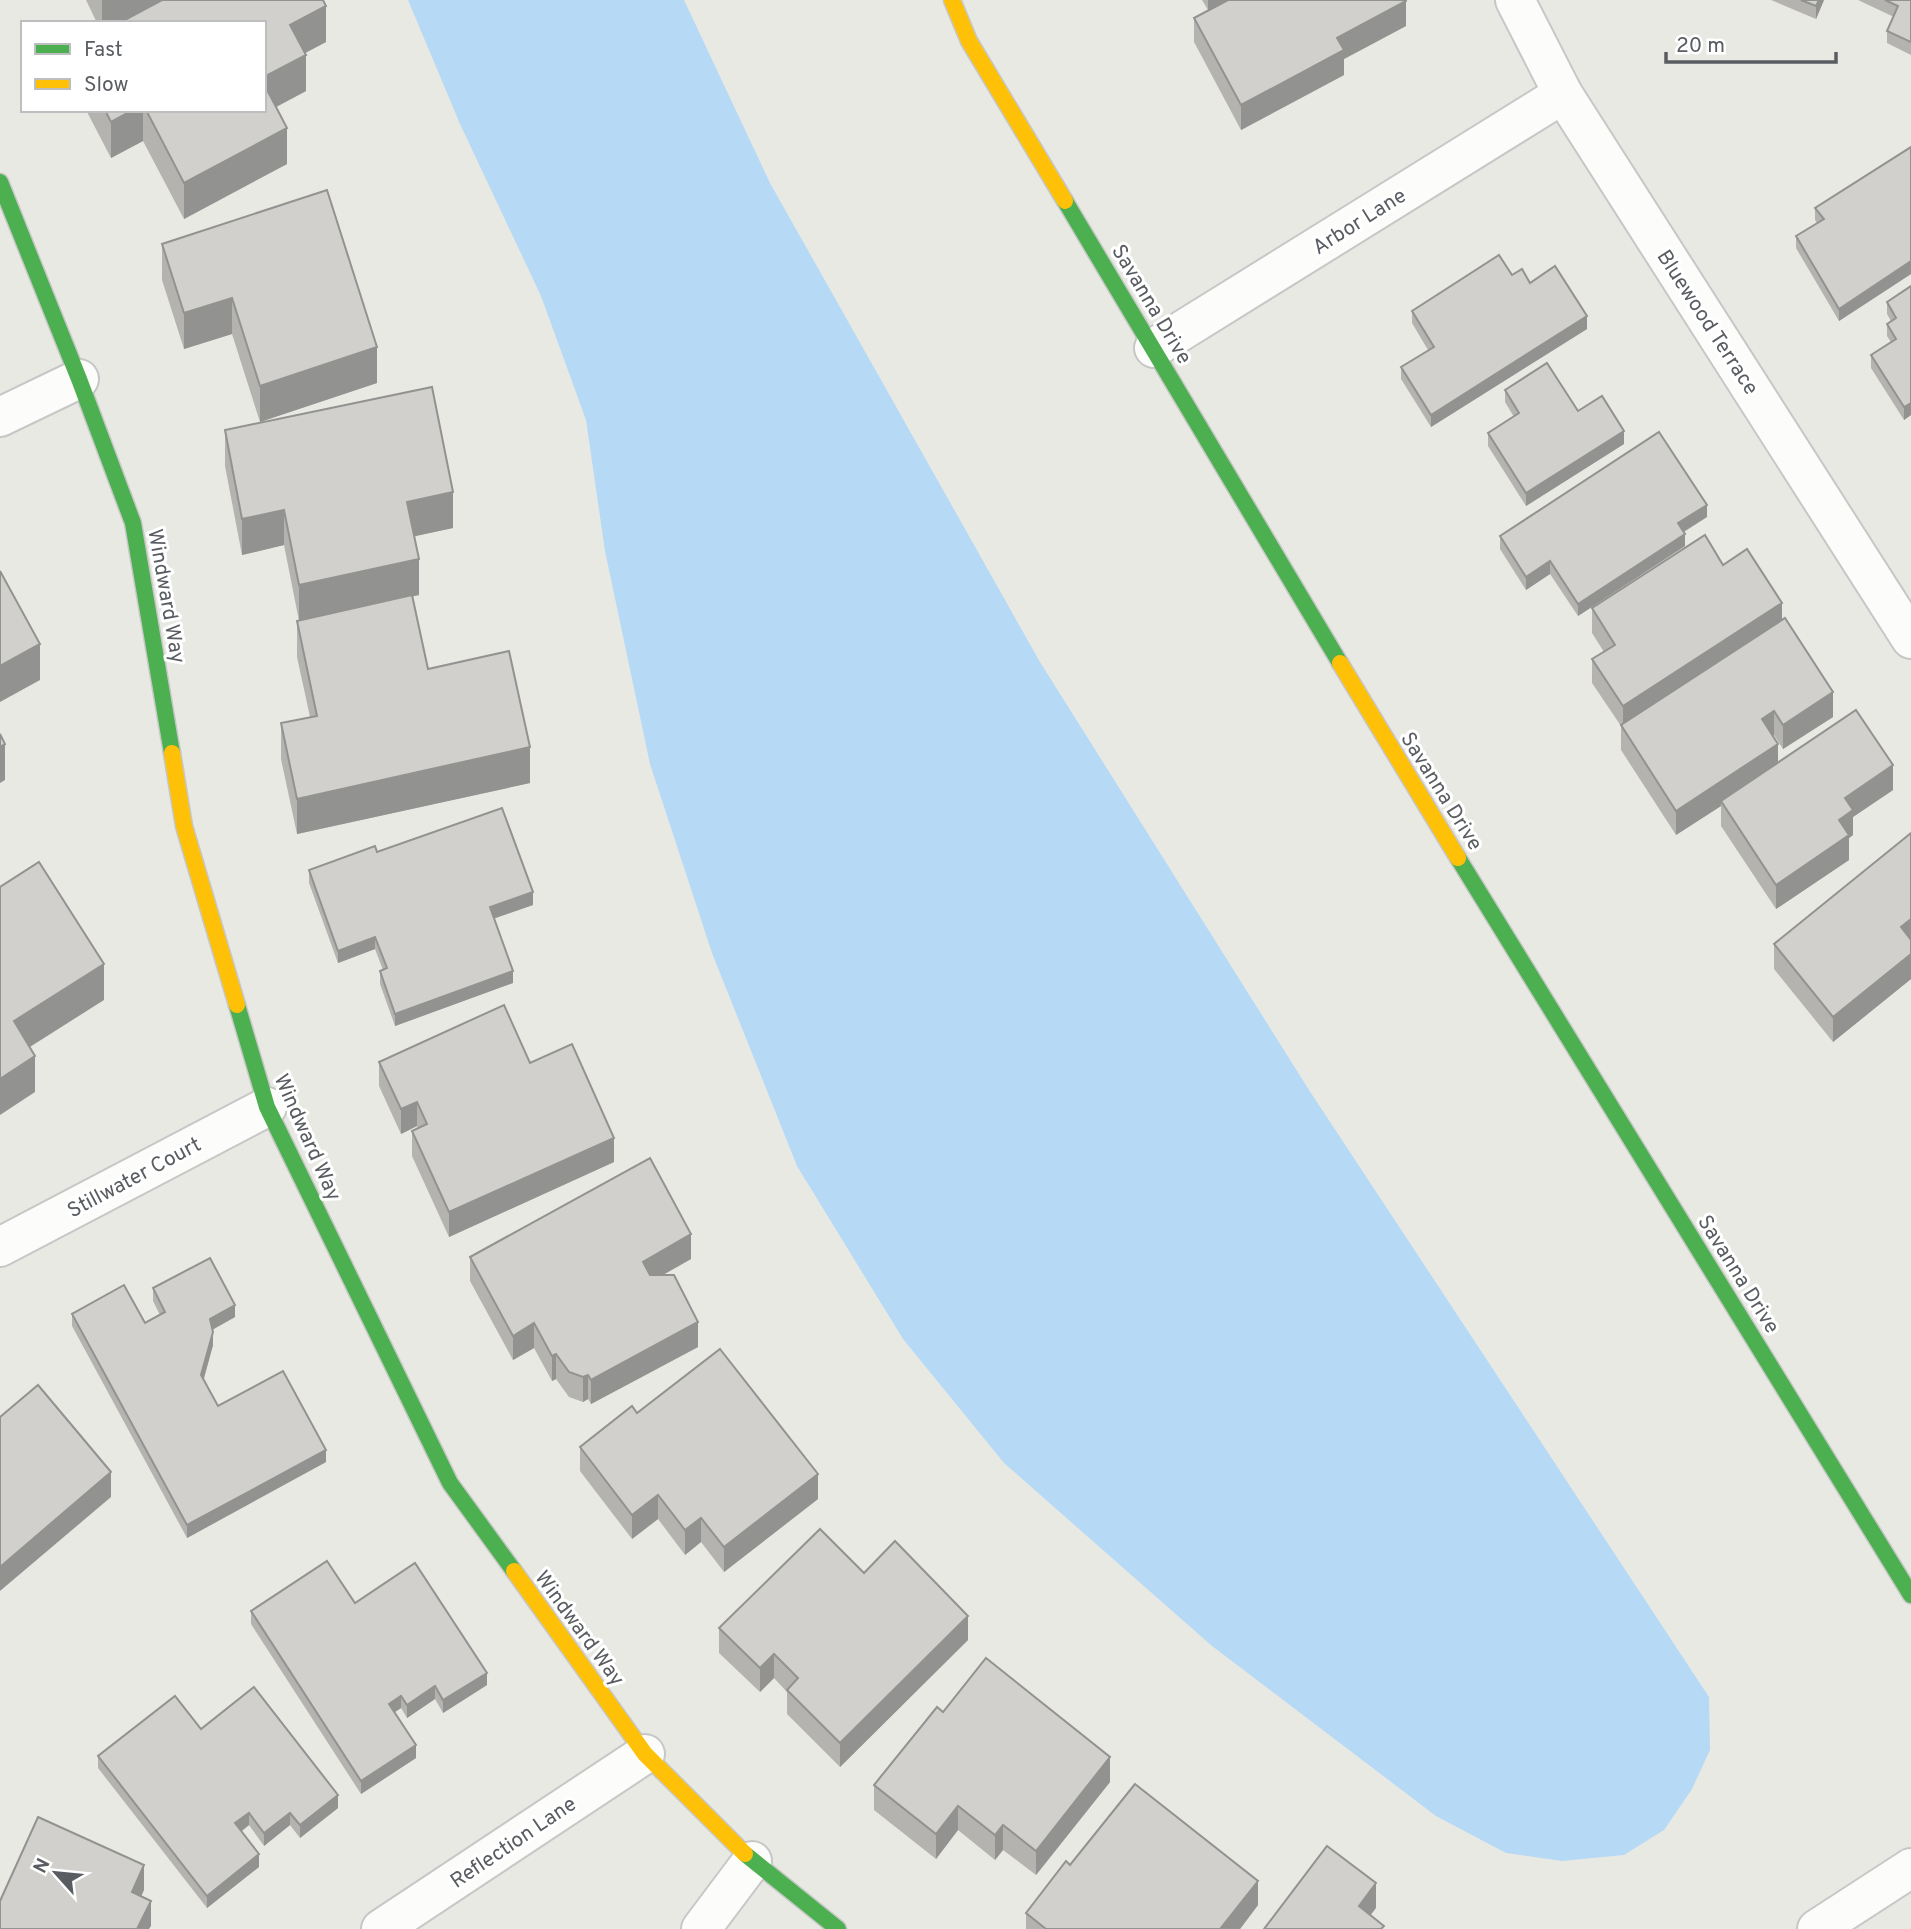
<svg xmlns="http://www.w3.org/2000/svg" width="1911" height="1929" font-family="Overpass,sans-serif">
<style>
.water{fill:#b6d9f5}
.lines{fill:none;stroke-linecap:round;stroke-linejoin:round}
.street-casing{stroke:#c6c7c6;stroke-width:42}
.fast-casing{stroke:#c7c7c7;stroke-width:19}
.slow-casing{stroke:#c7c7c7;stroke-width:19}
.street{stroke:#fcfcfb;stroke-width:38}
.fast{stroke:#4caf50;stroke-width:16}
.slow{stroke:#ffc107;stroke-width:16}
.wall{fill:#b4b3b0}
.shaded-wall{fill:#929290}
.building{fill:#d1d0cd;stroke:#929290;stroke-width:2}
.labels{text-anchor:middle;stroke-width:6;stroke-linejoin:round;paint-order:stroke}
.street-label{font-size:21px;fill:#595d61;stroke:#fff}
</style>
<rect width="100%" height="100%" fill="#e9e9e4"/>
<path class="water" d="M408 0H684L770 183 1040 662 1309 1090 1709 1697 1710 1750 1692 1789 1664 1830 1624 1855 1562 1861 1506 1853 1436 1816 1212 1646 1004 1463 903 1339 797 1166 712 953 650 764 605 551 586 420 541 296 460 124Z"/>
<g class="lines">
<g class="street-casing">
<g id="street">
<path d="M1515 0 1563 94 1911 639"/>
<path d="M1154 348 1563 94"/>
<path d="M0 417 79 379"/>
<path d="M0 1247 267 1107"/>
<path d="M381 1929 645 1754"/>
<path d="M701 1929 752 1861"/>
<path d="M1817 1929 1911 1868"/>
</g>
</g>
<g class="fast-casing">
<g id="fast">
<path d="M0 182 79 379 133 523 172 753"/>
<path d="M1065 201 1340 663"/>
<path d="M1458 858 1911 1595"/>
<path d="M237 1005 267 1107 450 1483 514 1571"/>
<path d="M745 1854 838 1929"/>
</g>
</g>
<g class="slow-casing">
<g id="slow">
<path d="M952 0 969 41 1065 201"/>
<path d="M1340 663 1458 858"/>
<path d="M172 753 184 826 237 1005"/>
<path d="M514 1571 645 1754 745 1854"/>
</g>
</g>
<use href="#street" class="street"/>
<use href="#fast" class="fast"/>
<use href="#slow" class="slow"/>
</g>
<g class="wall">
<path d="M86 0H162L118 23H97Z"/>
<path d="M162 0 326 42 305 53 306 91 276 107 287 164 184 219 143 141 111 158 86 110H264Z"/>
<path d="M1202 0H1227L1208 10Z"/>
<path d="M1771 0H1824L1816 19Z"/>
<path d="M1858 0H1911V55L1887 43V31L1894 17Z"/>
<path d="M1194 18 1406 26 1344 59V75L1241 130 1194 42Z"/>
<path d="M1911 147V274L1839 321 1796 248V236L1817 223 1815 220V208Z"/>
<path d="M162 244 377 383 260 422 232 334 184 349 162 280Z"/>
<path d="M1512 275 1587 329 1431 427 1401 379V367L1428 350 1412 323V311Z"/>
<path d="M1911 286V415L1904 420 1871 368V355L1891 342 1887 336V324L1891 321 1887 314V302Z"/>
<path d="M1505 390 1578 411 1624 444 1526 506 1488 446V433L1514 417 1505 402Z"/>
<path d="M225 430 453 528 414 536 419 595 413 596 428 669 530 783 297 834 281 759V723L310 717 297 657V621H299L284 545 242 555 225 466Z"/>
<path d="M1707 517 1684 532 1685 546 1578 616 1550 574 1526 590 1500 549V536Z"/>
<path d="M1723 565 1782 620 1833 717 1783 749 1774 735 1773 736 1778 763 1893 790 1853 817V835L1849 838V860L1776 909 1721 826V806L1676 835 1621 750V726L1592 683V659L1604 652 1592 633V608Z"/>
<path d="M1911 833V979L1833 1042 1774 969V944Z"/>
<path d="M377 852 533 905 494 918 513 983 395 1026 380 984V971L383 970 375 949 338 963 309 883V870Z"/>
<path d="M379 1062 530 1063 614 1162 449 1237 412 1156V1131L418 1129 417 1126 401 1134 379 1086Z"/>
<path d="M470 1257 691 1259 663 1275 698 1347 591 1404 588 1399 583 1402 569 1397 556 1379 552 1381 534 1348 513 1360 470 1281Z"/>
<path d="M153 1288 235 1317 212 1330 213 1345 204 1379 218 1406 326 1462 187 1538 72 1326V1314L145 1323 160 1315 153 1301Z"/>
<path d="M637 1413 818 1499 724 1572 701 1542 685 1555 658 1519 632 1539 580 1471V1447Z"/>
<path d="M864 1573 968 1640 840 1767 787 1714V1692L774 1678 760 1692 719 1653V1628Z"/>
<path d="M355 1603 487 1685 443 1713 435 1699 407 1718 401 1708 395 1712 416 1758 361 1794 251 1624V1611Z"/>
<path d="M943 1712 1110 1782 1036 1875 1003 1850 995 1860 958 1830 936 1859 874 1810V1785Z"/>
<path d="M201 1729 338 1808 300 1838 290 1825 264 1846 249 1825 242 1831 259 1867 207 1908 98 1768V1756Z"/>
<path d="M1070 1865 1258 1905 1240 1929H1026V1913Z"/>
</g>
<g class="shaded-wall">
<path d="M102 0H162L118 23H102Z"/>
<path d="M1208 0H1227L1208 10Z"/>
<path d="M1819 0H1824L1816 19V6Z"/>
<path d="M1406 1V26L1344 59V75L1241 130V105L1337 38Z"/>
<path d="M326 6V42L290 61V25Z"/>
<path d="M306 55V91L261 115 264 110V77Z"/>
<path d="M133 110H143V141L111 158V122Z"/>
<path d="M287 128V164L184 219V183Z"/>
<path d="M1911 261V274L1839 321V309Z"/>
<path d="M232 298V334L184 349V313Z"/>
<path d="M1587 316V329L1431 427V415Z"/>
<path d="M377 347V383L260 422V386Z"/>
<path d="M1911 403V415L1904 420V407Z"/>
<path d="M1624 431V444L1526 506V493Z"/>
<path d="M453 492V528L407 538V502Z"/>
<path d="M1707 505V517L1678 535V523Z"/>
<path d="M284 510V545L242 555V519Z"/>
<path d="M1685 534V546L1578 616V604Z"/>
<path d="M419 559V595L299 621V585Z"/>
<path d="M1550 561V574L1526 590V577Z"/>
<path d="M1782 603V628L1623 731V706Z"/>
<path d="M40 644V680L0 702V666Z"/>
<path d="M1833 692V717L1783 749V725Z"/>
<path d="M1774 711V735L1762 744V719Z"/>
<path d="M5 744V780L0 783V747Z"/>
<path d="M1778 744V768L1721 801V806L1676 835V811Z"/>
<path d="M530 747V783L297 834V799Z"/>
<path d="M1893 765V790L1853 817V835L1849 838V860L1776 909V885L1839 820 1845 798Z"/>
<path d="M533 892V905L490 920V907Z"/>
<path d="M1911 919V944L1901 927Z"/>
<path d="M375 937V949L338 963V951Z"/>
<path d="M1911 954V979L1833 1042V1017Z"/>
<path d="M104 964V1000L14 1057V1021Z"/>
<path d="M513 971V983L395 1026V1014Z"/>
<path d="M35 1056V1092L0 1115V1079Z"/>
<path d="M417 1102V1126L401 1134V1109Z"/>
<path d="M614 1138V1162L449 1237V1212Z"/>
<path d="M691 1234V1259L643 1286V1262Z"/>
<path d="M235 1305V1317L210 1331V1319Z"/>
<path d="M698 1322V1347L591 1404V1380Z"/>
<path d="M534 1323V1348L513 1360V1336Z"/>
<path d="M213 1332V1345L201 1388V1375Z"/>
<path d="M556 1354V1379L552 1381V1356Z"/>
<path d="M588 1375V1399L583 1402V1377Z"/>
<path d="M326 1450V1462L187 1538V1525Z"/>
<path d="M111 1472V1497L0 1591V1567Z"/>
<path d="M818 1474V1499L724 1572V1547Z"/>
<path d="M658 1495V1519L632 1539V1515Z"/>
<path d="M701 1518V1542L685 1555V1530Z"/>
<path d="M968 1616V1640L840 1767V1743Z"/>
<path d="M774 1654V1678L760 1692V1668Z"/>
<path d="M487 1673V1685L443 1713V1700Z"/>
<path d="M435 1686V1699L407 1718V1705Z"/>
<path d="M401 1696V1708L389 1716V1704Z"/>
<path d="M416 1745V1758L361 1794V1781Z"/>
<path d="M1110 1757V1782L1036 1875V1851Z"/>
<path d="M338 1795V1808L300 1838V1825Z"/>
<path d="M958 1806V1830L936 1859V1834Z"/>
<path d="M249 1813V1825L235 1836V1823Z"/>
<path d="M290 1813V1825L264 1846V1833Z"/>
<path d="M1003 1825V1850L995 1860V1835Z"/>
<path d="M259 1854V1867L207 1908V1896Z"/>
<path d="M144 1865V1890L132 1917V1892Z"/>
<path d="M1258 1881V1905L1240 1929H1220Z"/>
<path d="M1376 1883V1908L1360 1929 1359 1906Z"/>
<path d="M151 1901V1926L149 1929H137Z"/>
</g>
<g class="building">
<path d="M162 0H323L326 6 290 25 306 55 264 77V23H119Z"/>
<path d="M1228 0H1406V1L1337 38 1344 50 1241 105 1194 18Z"/>
<path d="M1801 0H1819L1816 6Z"/>
<path d="M1885 0H1911V42L1887 31 1898 6Z"/>
<path d="M264 84 287 128 184 183 146 110H264Z"/>
<path d="M105 110H133L111 122Z"/>
<path d="M1911 147V261L1839 309 1796 236 1824 219 1815 208Z"/>
<path d="M327 190 377 347 260 386 232 298 184 313 162 244Z"/>
<path d="M1499 255 1512 275 1522 269 1530 283 1555 266 1587 316 1431 415 1401 367 1434 347 1412 311Z"/>
<path d="M1911 286V403L1904 407 1871 355 1896 339 1887 324 1896 318 1887 302Z"/>
<path d="M1547 363 1578 411 1602 396 1624 431 1526 493 1488 433 1519 413 1505 390Z"/>
<path d="M432 387 453 492 407 502 419 559 299 585 284 510 242 519 225 430Z"/>
<path d="M1659 432 1707 505 1678 523 1685 534 1578 604 1550 561 1526 577 1500 536Z"/>
<path d="M1705 535 1723 565 1747 549 1782 603 1623 706 1592 659 1615 645 1592 608Z"/>
<path d="M0 571 40 644 0 666Z"/>
<path d="M412 595 428 669 509 651 530 747 297 799 281 723 317 716 297 621Z"/>
<path d="M1785 618 1833 692 1783 725 1774 711 1762 719 1778 744 1676 811 1621 725Z"/>
<path d="M1856 710 1893 765 1845 798 1853 810 1839 820 1849 835 1776 885 1721 801Z"/>
<path d="M0 734 5 744 0 747Z"/>
<path d="M502 808 533 892 490 907 513 971 395 1014 380 971 387 968 375 937 338 951 309 870 375 846 377 852Z"/>
<path d="M1911 833V919L1901 927 1911 940V954L1833 1017 1774 944Z"/>
<path d="M39 862 104 964 14 1021 35 1056 0 1079V887Z"/>
<path d="M504 1005 530 1063 572 1044 614 1138 449 1212 412 1131 427 1124 417 1102 401 1109 379 1062Z"/>
<path d="M650 1158 691 1234 643 1262 650 1275H674L698 1322 591 1380 588 1375 583 1377 569 1372 556 1354 552 1356 534 1323 513 1336 470 1257Z"/>
<path d="M210 1258 235 1305 210 1319 213 1332 201 1375 218 1406 283 1371 326 1450 187 1525 72 1314 124 1285 145 1323 165 1312 153 1288Z"/>
<path d="M720 1349 818 1474 724 1547 701 1518 685 1530 658 1495 632 1515 580 1447 632 1406 637 1413Z"/>
<path d="M38 1385 111 1472 0 1567V1417Z"/>
<path d="M820 1529 864 1573 895 1541 968 1616 840 1743 787 1690 798 1678 774 1654 760 1668 719 1628Z"/>
<path d="M327 1561 355 1603 415 1563 487 1673 443 1700 435 1686 407 1705 401 1696 389 1704 416 1745 361 1781 251 1611Z"/>
<path d="M986 1658 1110 1757 1036 1851 1003 1825 995 1835 958 1806 936 1834 874 1785 937 1707 943 1712Z"/>
<path d="M254 1687 338 1795 300 1825 290 1813 264 1833 249 1813 235 1823 259 1854 207 1896 98 1756 175 1696 201 1729Z"/>
<path d="M1135 1784 1258 1881 1220 1929H1046L1026 1913 1066 1861 1070 1865Z"/>
<path d="M38 1817 144 1865 132 1892 151 1901 137 1929H0V1901Z"/>
<path d="M1327 1846 1376 1883 1359 1906 1384 1926 1381 1929H1264Z"/>
</g>
<g class="labels">
<g class="street-label">
<text transform="translate(1359 221) rotate(-32)" y="7">Arbor Lane</text>
<text transform="translate(1152 304) rotate(59)" y="7">Savanna Drive</text>
<text transform="translate(1708 322) rotate(57)" y="7">Bluewood Terrace</text>
<text transform="translate(167 596) rotate(80)" y="7">Windward Way</text>
<text transform="translate(1442 791) rotate(58)" y="7">Savanna Drive</text>
<text transform="translate(308 1137) rotate(66)" y="7">Windward Way</text>
<text transform="translate(134 1177) rotate(-28)" y="7">Stillwater Court</text>
<text transform="translate(1739 1274) rotate(58)" y="7">Savanna Drive</text>
<text transform="translate(580 1628) rotate(54)" y="7">Windward Way</text>
<text transform="translate(513 1842) rotate(-34)" y="7">Reflection Lane</text>
</g>
</g>
<rect x="21" y="21" width="245" height="91" fill="#ffffff" stroke="#bdbec0" stroke-width="2"/>
<rect x="35" y="44" width="35" height="10" fill="#4caf50" stroke="#bdbec0" stroke-width="2"/>
<text x="84" y="56" font-size="21" fill="#595d61">Fast</text>
<rect x="35" y="79" width="35" height="10" fill="#ffc107" stroke="#bdbec0" stroke-width="2"/>
<text x="84" y="91" font-size="21" fill="#595d61">Slow</text>
<g transform="translate(56 1873) rotate(297)" stroke="#ffffff" stroke-width="5" paint-order="stroke">
<path d="M0-5L12 26L0 18L-12 26Z" fill="#595d61"/>
<text y="-10" font-size="19" font-weight="bold" text-anchor="middle" fill="#595d61">N</text>
</g>
<path d="M1666 52v10h170v-10" fill="none" stroke="#595d61" stroke-width="3.5"/>
<text x="1676" y="52" font-size="21" fill="#595d61" stroke="#ffffff" stroke-width="5" paint-order="stroke">20 m</text>
</svg>
